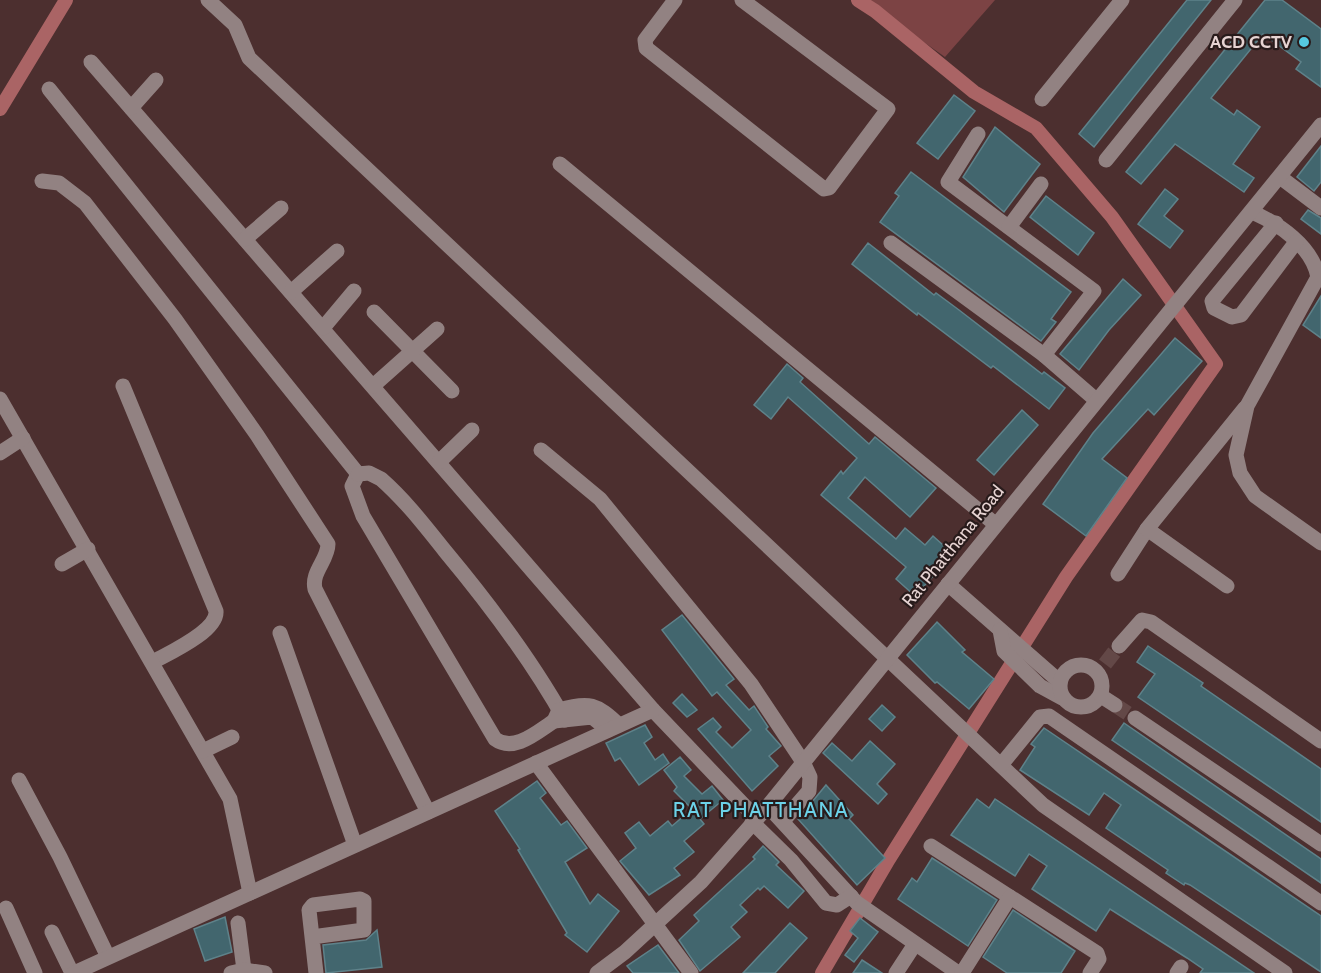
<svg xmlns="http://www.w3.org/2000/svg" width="1321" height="973" font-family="Cabin,sans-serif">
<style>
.green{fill:#7c4344}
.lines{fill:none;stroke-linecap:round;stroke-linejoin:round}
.canal{stroke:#aa6465;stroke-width:14}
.building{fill:#42666e;stroke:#5e828a;stroke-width:1.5}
.minor-tunnel{stroke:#634847;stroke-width:15;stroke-dasharray:15 8;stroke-linecap:butt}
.minor{stroke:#928282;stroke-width:15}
.poi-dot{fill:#56c9e1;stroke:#281b1b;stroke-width:2}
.labels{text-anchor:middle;stroke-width:4.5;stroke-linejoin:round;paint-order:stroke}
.poi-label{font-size:18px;font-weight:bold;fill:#e6d3d2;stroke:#281b1b;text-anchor:end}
.street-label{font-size:18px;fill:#e6d3d2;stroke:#281b1b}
.quarter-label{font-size:21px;letter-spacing:1.5px;fill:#6cd2e8;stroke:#281b1b}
</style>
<rect width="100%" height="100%" fill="#4c2f2f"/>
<path class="green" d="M864 0H995L945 57Z"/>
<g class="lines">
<g class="canal">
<path d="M0 109 66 0"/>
<path d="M822 973 889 859 1066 577 1216 364 1112 217 1036 128 974 92 875 11 858 0"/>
</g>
</g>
<g class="building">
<path d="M1187 0H1211L1094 147 1079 134Z"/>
<path d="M1265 0H1282L1321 29V87L1296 69 1301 62 1263 34 1211 98 1234 115 1237 110 1260 127 1233 164 1254 178 1244 192 1175 144 1141 184 1126 172Z"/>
<path d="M954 95 975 111 938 159 917 143Z"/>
<path d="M995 127 1040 164 1004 212 963 177Z"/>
<path d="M1321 146V182L1314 191 1297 177Z"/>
<path d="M911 172 1071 292 1051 319 1056 322 1041 341 880 222 899 196 895 193Z"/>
<path d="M1165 189 1178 199 1164 216 1183 231 1170 248 1138 224Z"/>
<path d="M1046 196 1094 233 1078 255 1030 217Z"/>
<path d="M1308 210 1321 218V234L1301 219Z"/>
<path d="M868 243 934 295 936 293 959 310 1042 374 1044 372 1065 388 1049 409 993 366 991 368 918 313 917 315 852 264Z"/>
<path d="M1123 279 1141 295 1109 330 1079 370 1060 354Z"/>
<path d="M1321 296V338L1303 325Z"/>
<path d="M1175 338 1202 361 1154 415 1148 409 1102 459 1127 478 1086 536 1043 504 1093 433Z"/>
<path d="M787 364 803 378 800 382 869 444 875 437 936 488 910 517 865 477 848 498 896 539 905 528 925 545 933 536 953 554 915 596 896 579 906 567 821 495 841 471 843 474 857 458 788 397 771 419 754 405Z"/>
<path d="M1022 410 1038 425 994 475 977 460Z"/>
<path d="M682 615 734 679 726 685 749 710 754 706 768 727 766 729 781 746 769 756 778 766 752 791 698 729 713 718 721 727 716 732 732 748 751 730 717 692 712 696 662 630Z"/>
<path d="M937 622 965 650 962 652 994 679 969 709 937 682 935 683 907 655Z"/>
<path d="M1148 646 1203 683 1201 686 1321 769V822L1138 697 1155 674 1137 662Z"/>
<path d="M682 694 697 710 687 717 673 703Z"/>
<path d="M882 705 895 717 882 731 869 719Z"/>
<path d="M1124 723 1321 859V883L1112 740Z"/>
<path d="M645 725 652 737 644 743 655 760 663 754 669 763 639 785 620 758 615 761 606 743Z"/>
<path d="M1044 728 1321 916V972L1190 885 1185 883 1184 885 1166 873 1168 870 1106 828 1121 805 1104 793 1089 815 1020 770 1035 747 1031 744Z"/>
<path d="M870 741 895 764 877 784 887 794 878 804 823 753 832 743 852 761Z"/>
<path d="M680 757 691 770 684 776 702 794 712 786 723 800 700 819 704 824 684 841 694 852 674 868 680 875 649 895 620 861 636 848 625 833 639 822 650 836 668 821 672 826 692 809 674 791 677 787 664 770Z"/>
<path d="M537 781 546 793 540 798 561 825 567 821 587 848 565 862 590 904 598 894 619 911 587 952 565 935 567 933 518 850 520 849 495 811Z"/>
<path d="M826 785 853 815 849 819 885 858 857 885 798 819Z"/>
<path d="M977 799 989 808 995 799 1254 973H1200L1203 969 1187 958 1110 909 1096 931 1032 889 1047 866 1029 854 1015 876 951 835Z"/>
<path d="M763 846 779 862 776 865 804 891 788 908 764 886 760 890 758 888 740 905 747 912 731 927 740 937 700 971 679 940 699 921 694 915 755 859 753 857Z"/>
<path d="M932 858 997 900 968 946 898 899 912 878 917 882Z"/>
<path d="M1013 910 1075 951 1061 973H1007L983 957Z"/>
<path d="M225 917 232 952 205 961 194 929Z"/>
<path d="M860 918 878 932 854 962 845 955 858 938 850 931Z"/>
<path d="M790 923 807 938 775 973H743Z"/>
<path d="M377 930 382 967 326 973 323 945 366 940Z"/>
<path d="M658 945 679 973H633L627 966Z"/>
<path d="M862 960 882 973H853Z"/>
</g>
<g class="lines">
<g class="minor-tunnel">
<path d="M1105 664 1119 646"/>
<path d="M1115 705 1135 718"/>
</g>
<g class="minor">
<path d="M208 0 235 25 249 58 1043 805 1285 973"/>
<path d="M675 0 645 40 646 48 824 189 829 188 888 109 742 0"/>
<path d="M91 62 653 710 756 818"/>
<path d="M49 89 358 474"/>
<path d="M1042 99 1122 0"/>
<path d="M131 108 156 80"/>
<path d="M978 134 948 182 1094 291 1044 355"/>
<path d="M1106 160 1235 0"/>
<path d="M560 164 995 524"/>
<path d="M1280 177 1321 208"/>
<path d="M42 181 59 183 85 203 175 319 257 435 328 544C328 560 311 572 315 589L428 812"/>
<path d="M1252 212C1279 224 1312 246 1318 277L1247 406 1236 455 1240 473 1255 496 1321 543"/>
<path d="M1276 223 1212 301 1214 308 1232 317 1241 315 1296 242"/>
<path d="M1009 227 1041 184"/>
<path d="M245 239 281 208"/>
<path d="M891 243 1044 355 1096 400"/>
<path d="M291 292 337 251"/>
<path d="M374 312 452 391"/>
<path d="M323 328 354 291"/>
<path d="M123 386 216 611C218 631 169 653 153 662"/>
<path d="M373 386 437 329"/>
<path d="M0 399 230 799 250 893"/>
<path d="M541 450 600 499 751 684 803 762 810 777 809 791 783 821"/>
<path d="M0 453 23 438"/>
<path d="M439 462 472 430"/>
<path d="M358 474 352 486 363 516 495 739C514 753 537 732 554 721"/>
<path d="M358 474 369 473 381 479C405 500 425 526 445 551 490 605 531 659 565 720"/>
<path d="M62 564 88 549"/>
<path d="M1118 574 1147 529"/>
<path d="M948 584 1060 682"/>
<path d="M1227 586 1147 529 1245 408"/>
<path d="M1000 630 1004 651 1040 686 1062 698"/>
<path d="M280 633 355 845"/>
<path d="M1119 646 1142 620 1151 622 1321 741"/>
<circle cx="1081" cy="686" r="21"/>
<path d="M1101 696 1115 705"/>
<path d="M1135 718 1321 844"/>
<path d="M608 730 592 717 554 721 559 710C589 701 597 704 619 725"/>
<path d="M203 751 232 737"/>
<path d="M536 763 691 973"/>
<path d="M1001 765 1040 717 1049 716 1321 903"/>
<path d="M19 780 60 857 108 957"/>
<path d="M776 815 857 903 958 973"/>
<path d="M752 822 791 860 826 903 837 905 851 896"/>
<path d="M931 846 1097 953 1099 959 1090 973"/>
<path d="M6 908 35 973"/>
<path d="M238 923 244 970"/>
<path d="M52 932 72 973"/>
<path d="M312 937 364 930V901L360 899 313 905 309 910 316 973"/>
<path d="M74 973 653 710"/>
<path d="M231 973 244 970 265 973"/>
<path d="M597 973 625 952 701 882 768 806 1321 125"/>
<path d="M896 973 915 944"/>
<path d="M962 973 1010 897"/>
<path d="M1177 973 1181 967"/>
</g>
</g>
<circle class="poi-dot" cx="1304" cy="42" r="6"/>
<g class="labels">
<g class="poi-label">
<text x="1292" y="48">ACD CCTV</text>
</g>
<g class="street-label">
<text transform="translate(953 546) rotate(-51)" y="6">Rat Phatthana Road</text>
</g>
<g class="quarter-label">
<text x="761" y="817">RAT PHATTHANA</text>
</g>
</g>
</svg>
